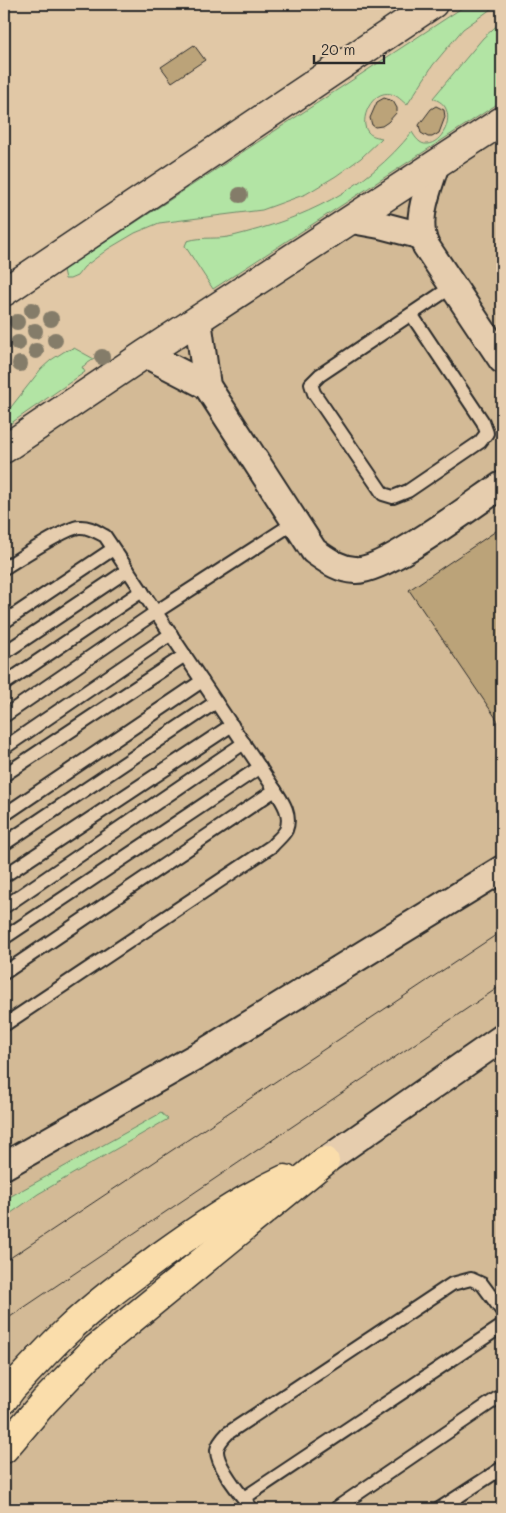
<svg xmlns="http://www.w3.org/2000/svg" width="506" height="1513" font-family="Mali,sans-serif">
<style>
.built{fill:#d3ba96}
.green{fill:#b2e4a4;stroke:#6e8868}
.building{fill:#bba379;stroke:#2b2b2b}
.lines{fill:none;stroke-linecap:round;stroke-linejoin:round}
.service-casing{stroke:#2b2b2b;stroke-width:16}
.minor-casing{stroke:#2b2b2b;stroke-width:30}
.tertiary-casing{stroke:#2b2b2b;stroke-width:31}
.motorway-casing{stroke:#2b2b2b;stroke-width:31}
.service{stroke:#e6cdae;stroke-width:12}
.minor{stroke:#e6cdae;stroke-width:26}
.tertiary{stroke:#e6cdae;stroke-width:28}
.motorway{stroke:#faddab;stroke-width:28}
.tram{stroke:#2b2b2b;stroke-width:1}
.tree{fill:#847c69}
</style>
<rect width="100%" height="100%" fill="#e1c8a6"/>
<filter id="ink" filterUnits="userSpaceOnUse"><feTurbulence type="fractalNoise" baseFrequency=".02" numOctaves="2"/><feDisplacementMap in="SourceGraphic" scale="10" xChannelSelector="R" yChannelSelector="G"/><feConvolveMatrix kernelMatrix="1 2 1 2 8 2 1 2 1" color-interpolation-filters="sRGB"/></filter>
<g filter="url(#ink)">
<path class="built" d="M502 118V1509H4V449Z"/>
<g class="green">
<path d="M468 4H498L463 29 433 65 407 105C402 101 397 95 391 94 372 89 358 121 368 132 371 136 377 137 382 138L361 158 336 176 306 194 262 210 159 223 135 233 108 249 84 267 77 276 70 279H65L63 270Z"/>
<path d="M502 21V101L213 289 185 246 187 241C204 236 218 240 233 236 303 219 366 190 412 132 415 137 420 145 427 144 442 143 453 120 445 107 443 103 437 100 433 98L483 38Z"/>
<path d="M74 348 94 359 82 367 85 372 4 428V416L41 369 51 360 65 351Z"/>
<path d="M161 1113 168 1119 38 1194 4 1218V1200Z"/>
</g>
<g class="building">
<path d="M194 45 205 60 172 82 161 67Z"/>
<path d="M384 98 393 101 397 108V112L388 122 382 126 375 127 372 125 370 118 377 102Z"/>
<path d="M436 106 444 110 445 117 439 133 432 137H428L421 133 419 125 431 109Z"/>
<path d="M502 527V727L409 590Z"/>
</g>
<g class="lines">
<g class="service-casing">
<g id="service">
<path d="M411 314 483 422 487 433 480 442 408 491 393 497 383 494 314 393 311 384 320 375 453 286"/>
<path d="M4 568C19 559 65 528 79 527 89 526 97 532 105 536L275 790C283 802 292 815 286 830 283 836 276 841 272 846L4 1025"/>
<path d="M4 622 113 549"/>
<path d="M4 653 128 570"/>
<path d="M4 684 142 591"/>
<path d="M4 716 156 612 295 522"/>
<path d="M4 748 171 634"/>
<path d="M4 775 185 655"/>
<path d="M4 815 202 681"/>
<path d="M4 844 216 702"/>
<path d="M4 876 232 725"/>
<path d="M4 907 244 743"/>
<path d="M4 938 260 767"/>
<path d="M4 973 275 790"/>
<path d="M244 1498 502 1326"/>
<path d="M252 1509C242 1496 216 1466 217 1450 218 1443 224 1437 228 1433L452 1284 471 1279 482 1284 502 1311"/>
<path d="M335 1509 502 1395"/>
<path d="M439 1509 502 1468"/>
</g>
</g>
<g class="minor-casing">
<g id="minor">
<path d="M436 164C428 189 414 221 426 246L502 360"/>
<path d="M352 220 380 225 422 236"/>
<path d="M198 320 207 386 314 551C327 560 338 569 355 570 383 573 475 503 502 485"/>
<path d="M145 354 207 386"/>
<path d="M325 1161 502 1038"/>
<path d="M4 1166 201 1054 502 869"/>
</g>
</g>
<g class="tertiary-casing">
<g id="tertiary">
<path d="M4 292 433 4"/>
<path d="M4 449 145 354 502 121"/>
</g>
</g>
<g class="motorway-casing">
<g id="motorway">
<path d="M4 1399 12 1388C30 1369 48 1349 67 1331 95 1304 128 1280 159 1257 199 1228 240 1200 285 1179"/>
<path d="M4 1449 44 1402 94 1350 325 1161"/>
</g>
</g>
<use href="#service" class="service"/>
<use href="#minor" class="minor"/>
<use href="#tertiary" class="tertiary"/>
<use href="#motorway" class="motorway"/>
<g class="tram">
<path d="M4 1262 502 931"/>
<path d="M4 1321 502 985"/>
</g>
</g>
<g class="tree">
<circle cx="240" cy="195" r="8"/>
<circle cx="32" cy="310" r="8"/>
<circle cx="51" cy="319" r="8"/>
<circle cx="17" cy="322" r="8"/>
<circle cx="35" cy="331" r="8"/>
<circle cx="55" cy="340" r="8"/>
<circle cx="18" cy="343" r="8"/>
<circle cx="36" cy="351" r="8"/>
<circle cx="102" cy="357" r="8"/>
<circle cx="20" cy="364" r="8"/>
</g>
</g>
<rect width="506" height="1513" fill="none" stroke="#e6cdae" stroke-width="20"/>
<rect x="10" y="10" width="486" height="1493" fill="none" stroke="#2b2b2b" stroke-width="2" filter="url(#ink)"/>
<path d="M314 55v8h70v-8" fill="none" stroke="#2b2b2b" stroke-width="2.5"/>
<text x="321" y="55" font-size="15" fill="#2b2b2b" stroke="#e6cdae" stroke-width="4" paint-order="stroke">20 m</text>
</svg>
